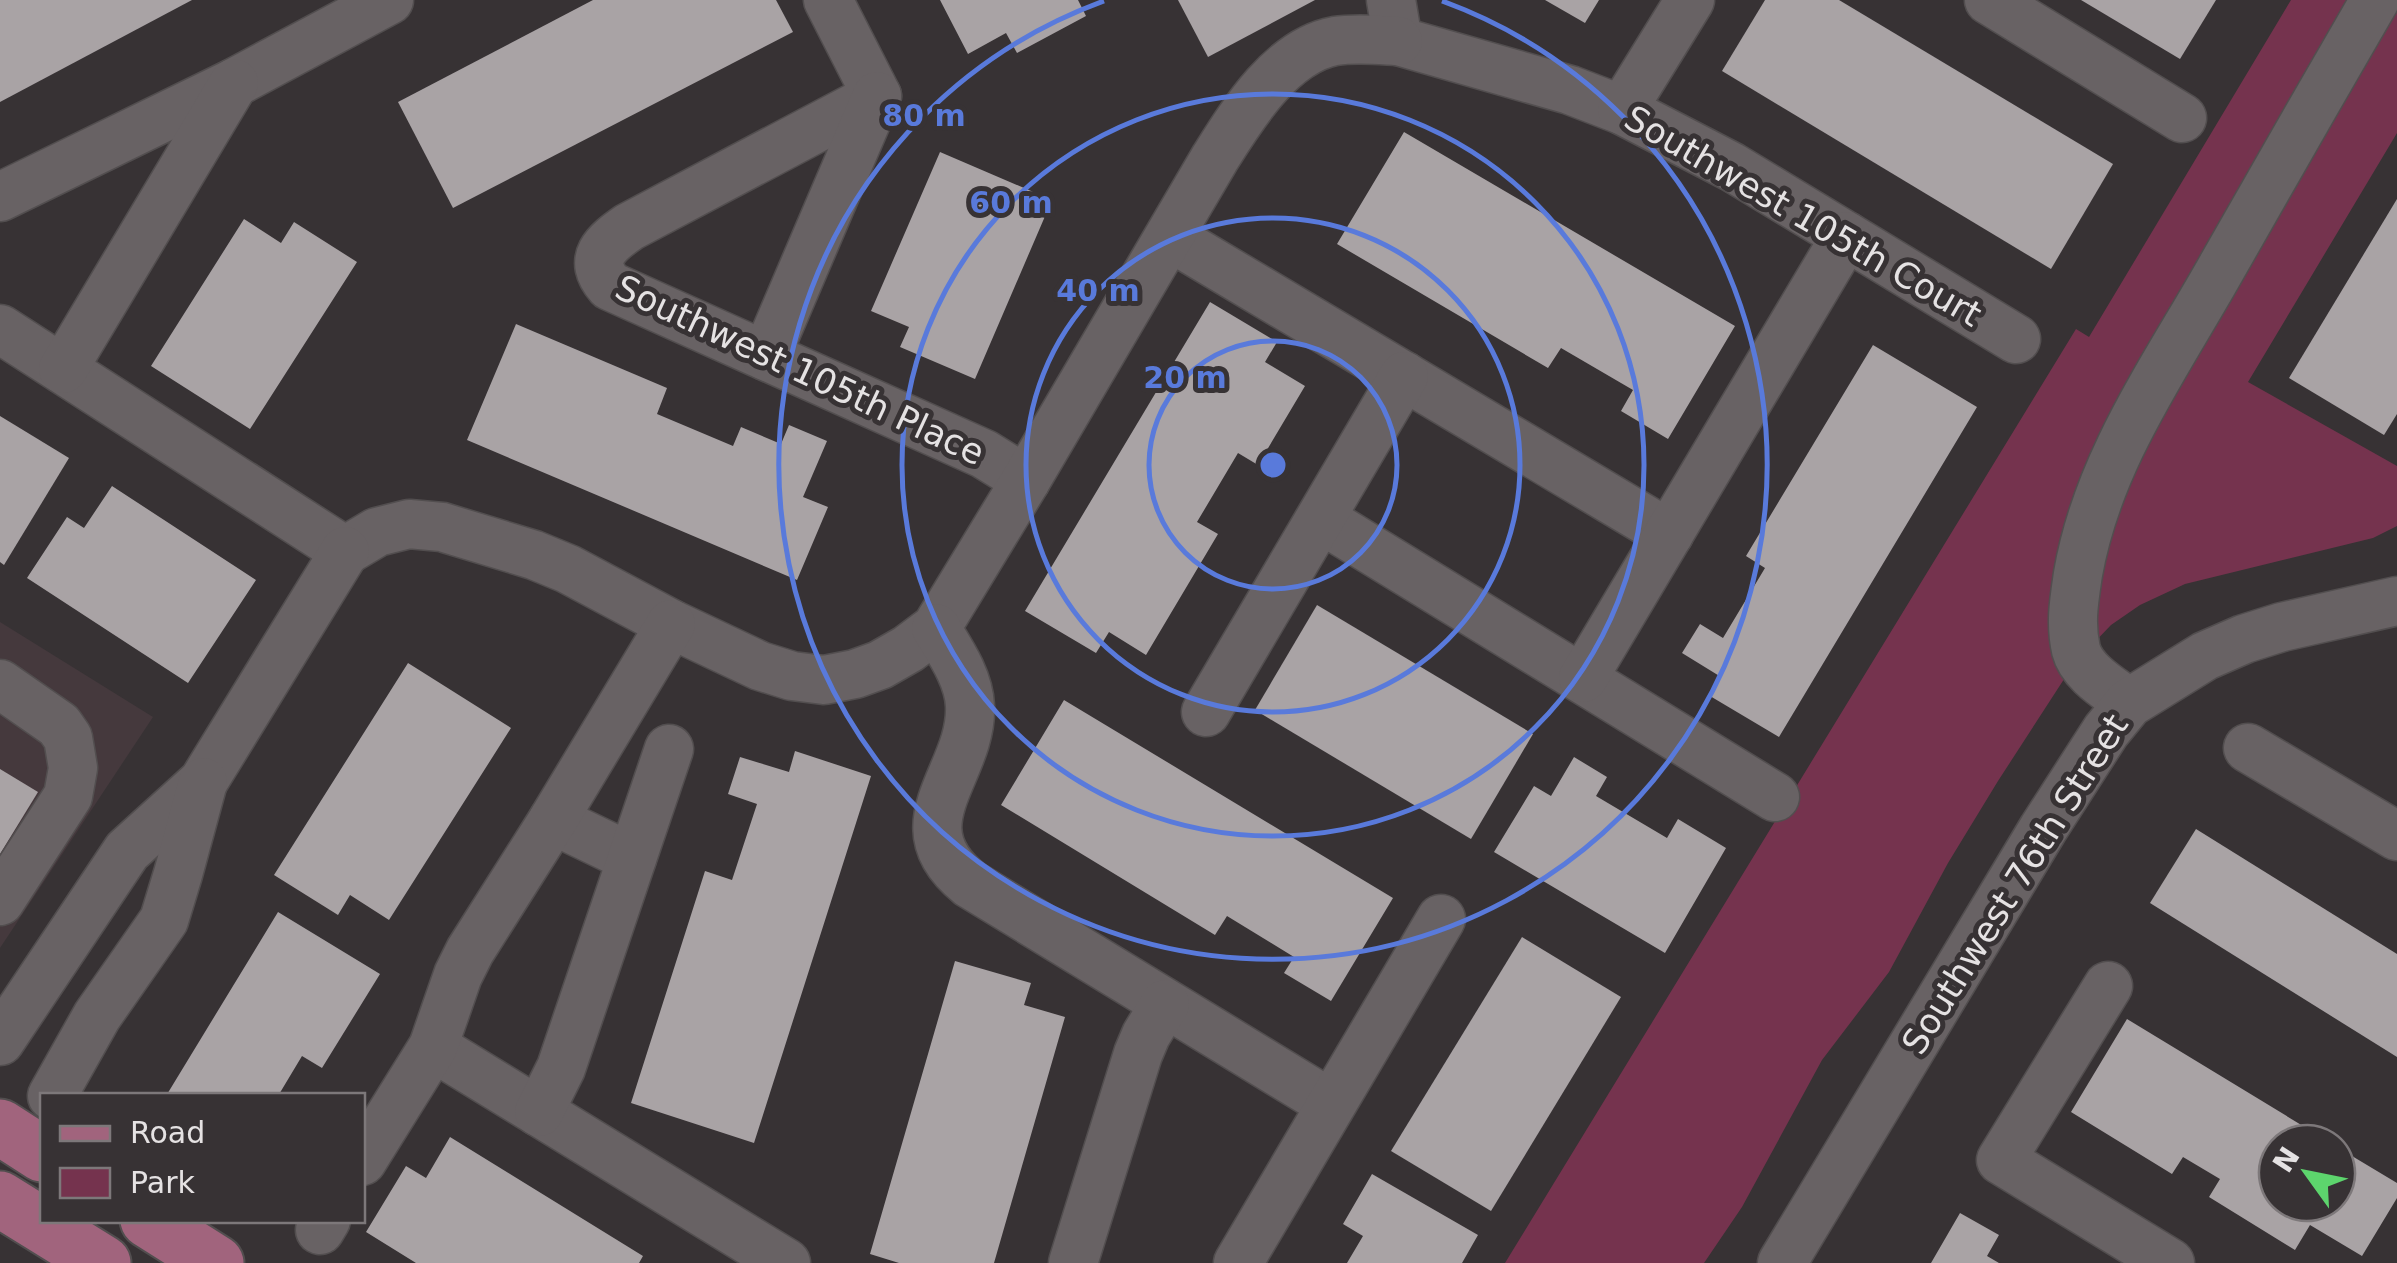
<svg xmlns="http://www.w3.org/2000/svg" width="2397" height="1263" font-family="'DejaVu Sans',sans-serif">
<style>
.built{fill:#45393d}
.green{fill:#75334e}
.building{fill:#a9a3a5}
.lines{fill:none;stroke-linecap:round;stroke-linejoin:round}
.minor-casing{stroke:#524e4f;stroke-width:51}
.major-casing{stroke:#524e4f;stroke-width:59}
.minor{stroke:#686264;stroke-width:48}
.major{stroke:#a1647d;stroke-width:55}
.ring{fill:none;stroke:#597adb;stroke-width:5}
.labels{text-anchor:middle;stroke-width:10;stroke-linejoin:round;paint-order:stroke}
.street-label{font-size:35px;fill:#e5e2e3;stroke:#373234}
.centre{fill:#597adb;stroke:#373234;stroke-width:5}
.ring-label{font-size:30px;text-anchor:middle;font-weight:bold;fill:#597adb;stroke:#373234;stroke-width:10;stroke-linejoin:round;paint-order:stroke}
</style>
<rect width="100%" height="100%" fill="#373234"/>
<path class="built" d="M0 622 153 717 0 948Z"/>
<path class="green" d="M2291 0H2397V133L2248 382 2397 466V526L2373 538 2185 584 2140 605 2111 625 2089 648 2068 673 1998 781 1948 863 1889 972 1822 1060 1742 1207 1704 1263H1505L2076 329 2089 337Z"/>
<g class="building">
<path d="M0 0H192L0 102Z"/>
<path d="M593 0H776L793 32 453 208 398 102Z"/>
<path d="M940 0H1078L1086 16 1017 53 1006 33 968 54Z"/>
<path d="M1178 0H1315L1208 57Z"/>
<path d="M1545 0H1599L1585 23Z"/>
<path d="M1765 0H1839L2113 164 2051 269 1722 71Z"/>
<path d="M2081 0H2216L2180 59Z"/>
<path d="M1404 132 1735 326 1668 439 1621 411 1633 390 1561 348 1548 368 1337 244Z"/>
<path d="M940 152 1052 200 975 379 900 347 909 327 871 311Z"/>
<path d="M2397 199V414L2384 435 2289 378Z"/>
<path d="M244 219 281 243 294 222 357 262 250 429 151 366Z"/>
<path d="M1210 302 1277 342 1265 362 1305 386 1258 465 1238 453 1197 522 1218 534 1146 655 1109 632 1096 653 1025 611Z"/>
<path d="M516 324 667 388 657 414 733 446 741 427 781 444 789 425 827 441 803 497 828 507 797 580 467 440Z"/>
<path d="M1873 345 1977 407 1779 737 1710 696 1721 677 1682 653 1700 624 1723 638 1765 568 1746 556Z"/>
<path d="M0 416 69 458 4 565 0 562Z"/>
<path d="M112 486 256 580 188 683 27 578 67 517 84 528Z"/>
<path d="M1317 605 1533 734 1471 839 1255 710Z"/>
<path d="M408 663 511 728 389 920 350 895 338 915 274 875Z"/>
<path d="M1064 700 1393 898 1331 1001 1284 973 1294 957 1227 916 1215 935 1001 805Z"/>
<path d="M795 751 871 776 754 1143 631 1103 705 871 732 880 757 804 728 794 740 757 789 772Z"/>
<path d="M1574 757 1607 777 1596 796 1667 838 1678 819 1726 848 1665 953 1494 852 1534 786 1551 796Z"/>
<path d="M0 769 38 792 0 854Z"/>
<path d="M2196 829 2397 954V1057L2150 903Z"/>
<path d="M278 912 380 974 322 1068 302 1056 278 1096H166Z"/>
<path d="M1522 937 1621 997 1491 1211 1391 1151Z"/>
<path d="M955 961 1031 983 1024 1005 1065 1017 994 1263H899L870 1254Z"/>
<path d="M2127 1019 2331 1143H2277V1203H2337V1147L2397 1183V1198L2362 1256 2310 1225 2295 1250 2209 1197 2220 1179 2183 1157 2172 1174 2071 1112Z"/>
<path d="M450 1137 643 1256 639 1263H416L366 1232 406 1166 426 1178Z"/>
<path d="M1372 1174 1478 1235 1462 1263H1347L1363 1236 1343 1224Z"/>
<path d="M1960 1213 1999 1235 1987 1256 1999 1263H1931Z"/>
</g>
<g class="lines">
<g class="minor-casing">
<g id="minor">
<path d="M828 0 877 96 629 227C606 243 586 259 610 286L984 454 1026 480"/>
<path d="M1391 0 1398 41 1570 90 1622 110 1732 167 2016 339"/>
<path d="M1989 0 2182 118"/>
<path d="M1622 110 1690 0"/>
<path d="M0 197 234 83 389 0"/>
<path d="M1170 237 1669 534"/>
<path d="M0 329 345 551 377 532 409 524 442 527 534 555 568 569 671 624 760 666 792 676 824 680 855 674 880 665 908 649 936 628 1026 480 1215 158C1242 115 1281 51 1335 41 1355 38 1377 40 1398 41"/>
<path d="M766 356 877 96"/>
<path d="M63 369 234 83"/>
<path d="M1321 519 1775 797"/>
<path d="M936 628C950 651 969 678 970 706 973 774 895 824 970 884L1331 1104"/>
<path d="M1583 678 1846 236"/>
<path d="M0 684 59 725 68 738 73 768 68 796 0 901"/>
<path d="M2129 703C2111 689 2082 673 2076 650 2070 623 2074 601 2078 574 2098 459 2167 365 2223 265 2273 177 2324 88 2375 0"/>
<path d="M1206 712 1404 376"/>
<path d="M2248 748 2397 836"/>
<path d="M553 820 632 858"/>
<path d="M2108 986 2001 1160 2170 1263"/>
<path d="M0 1041 127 851 203 782 345 551"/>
<path d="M433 1047 786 1263"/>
<path d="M52 1096 97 1016 164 920 178 874 203 782"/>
<path d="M539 1112 561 1068 669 749"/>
<path d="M362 1161 433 1047 458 975 470 951 553 820 671 624"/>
<path d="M320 1230 326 1220"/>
<path d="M1073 1263 1138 1054 1146 1035 1165 1004"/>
<path d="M1238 1263 1441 919"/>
<path d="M1782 1263 2043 829 2106 731 2129 703 2205 656 2244 639 2282 627 2397 601"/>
</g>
</g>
<g class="major-casing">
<g id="major">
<path d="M0 1127 42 1154"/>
<path d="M0 1199 103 1263"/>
<path d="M148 1220 216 1263"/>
</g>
</g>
<use href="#minor" class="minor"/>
<use href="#major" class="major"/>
</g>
<g class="ring">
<circle cx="1273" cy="465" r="124"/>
<circle cx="1273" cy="465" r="247"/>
<circle cx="1273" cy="465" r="371"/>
<path d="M1442 1A494 494 0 1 1 1104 1"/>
</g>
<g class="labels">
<g class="street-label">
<text transform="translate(1803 216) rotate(30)" y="12">Southwest 105th Court</text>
<text transform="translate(800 370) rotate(25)" y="12">Southwest 105th Place</text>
<text transform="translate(2015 884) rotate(-58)" y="12">Southwest 76th Street</text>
</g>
</g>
<circle cx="1273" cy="465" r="15" class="centre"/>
<g class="ring-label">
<text x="924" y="126">80 m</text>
<text x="1011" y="213">60 m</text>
<text x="1098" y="301">40 m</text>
<text x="1185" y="388">20 m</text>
</g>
<rect x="40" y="1093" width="325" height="130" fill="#373234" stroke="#7d787a" stroke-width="2.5"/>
<rect x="60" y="1126" width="50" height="15" fill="#a1647d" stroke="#7d787a" stroke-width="2.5"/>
<text x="130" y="1143" font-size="30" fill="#e5e2e3">Road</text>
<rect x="60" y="1168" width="50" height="30" fill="#75334e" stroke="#7d787a" stroke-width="2.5"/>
<text x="130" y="1193" font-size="30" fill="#e5e2e3">Park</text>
<g transform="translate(2307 1173) rotate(303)"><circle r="48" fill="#373234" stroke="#7d787a" stroke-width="2.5"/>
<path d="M0-8L18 38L0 25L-18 38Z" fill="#5dd56d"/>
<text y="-15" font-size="28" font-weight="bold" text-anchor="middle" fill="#e5e2e3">N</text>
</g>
</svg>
